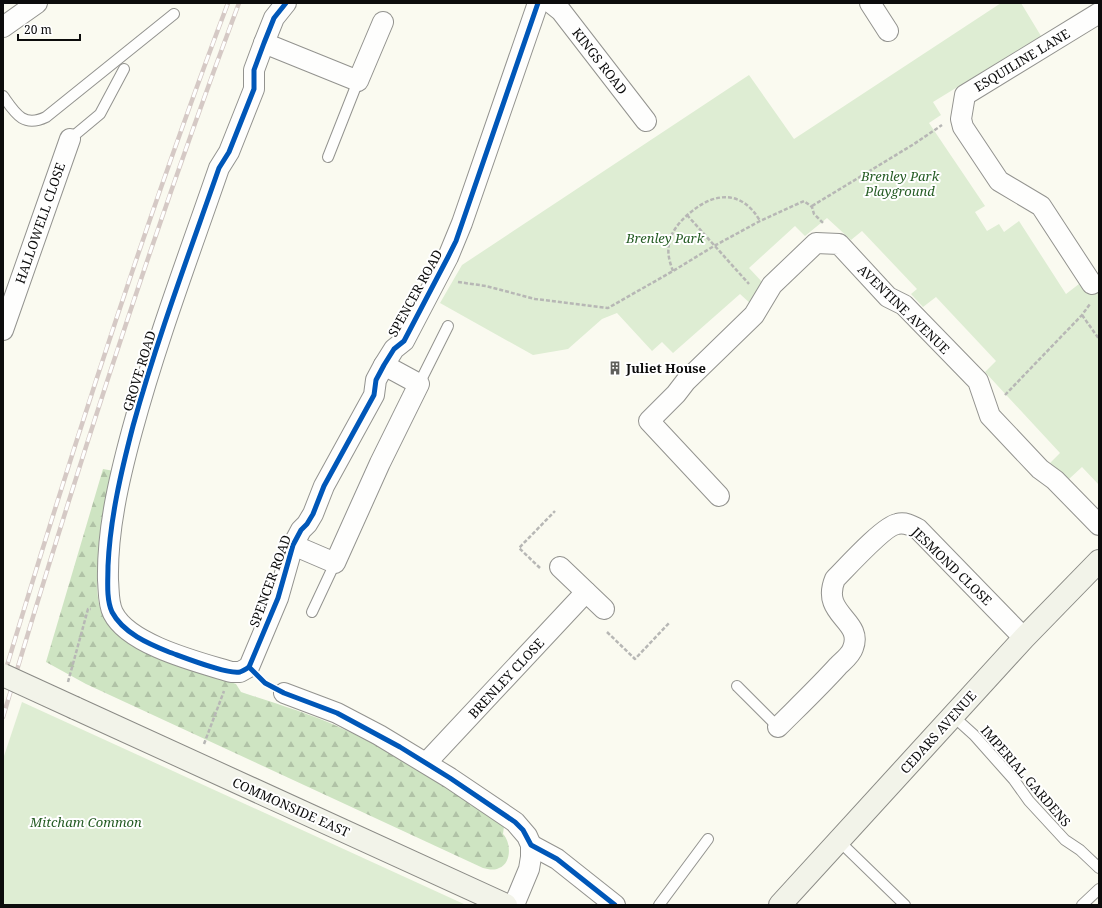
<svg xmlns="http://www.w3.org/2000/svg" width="1102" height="908" font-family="'Noto Serif',serif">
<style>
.forest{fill:url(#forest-firs)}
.park{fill:#deedd3}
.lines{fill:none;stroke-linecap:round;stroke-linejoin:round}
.lane-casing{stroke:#93938f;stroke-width:12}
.street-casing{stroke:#93938f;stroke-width:22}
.secondary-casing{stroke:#8a8a85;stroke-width:24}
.path{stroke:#b7b7b5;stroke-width:2.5;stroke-dasharray:4 2;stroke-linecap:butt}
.lane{stroke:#fefefd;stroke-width:10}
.street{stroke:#fefefd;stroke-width:20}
.secondary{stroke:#f2f3e9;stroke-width:22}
.rail-casing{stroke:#d5c9c5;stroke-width:4.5}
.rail{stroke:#fff;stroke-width:3;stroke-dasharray:9;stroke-linecap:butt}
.secondary-bridge-casing{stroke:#8a8a85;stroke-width:24;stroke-linecap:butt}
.secondary-bridge{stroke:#f2f3e9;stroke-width:22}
.cycleway-casing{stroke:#fff;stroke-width:8}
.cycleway{stroke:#0057b8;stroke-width:5}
.labels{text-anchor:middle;stroke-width:4;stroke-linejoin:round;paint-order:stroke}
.street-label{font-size:13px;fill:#0c0c0c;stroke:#fff}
.park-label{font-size:13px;font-style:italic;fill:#255c24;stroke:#fff}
.poi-label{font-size:13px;font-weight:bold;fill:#0c0c0c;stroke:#fff;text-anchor:start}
</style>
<defs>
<pattern id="forest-firs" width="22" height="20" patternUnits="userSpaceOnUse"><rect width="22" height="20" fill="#cee4c2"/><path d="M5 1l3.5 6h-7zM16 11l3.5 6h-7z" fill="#b0c2a6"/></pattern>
</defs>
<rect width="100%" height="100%" fill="#fafaf0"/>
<path class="forest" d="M103 469 114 471C108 506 88 582 102 613 109 628 120 637 133 646L236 684 241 692C274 703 308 713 339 727 398 753 451 791 504 826L503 834C511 842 512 863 499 868 494 871 488 869 483 868L86 684 46 662Z"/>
<g class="park">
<path d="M1001 3H1021L1041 36 933 102 941 115 929 123 985 206 975 212 987 231 999 224 1004 232 1019 221 1066 294 1079 284 1085 292 1099 280V485L1082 467 1069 479 1050 463 1060 453 985 372 996 361 936 297 923 307 911 294 917 289 862 231 851 240 827 218 805 236 795 226 749 268 764 284 752 305 740 294 673 353 662 342 652 351 617 313 602 319 568 349 533 355 440 303 462 265 749 75 794 139Z"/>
<path d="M22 702 466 905H3V759Z"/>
</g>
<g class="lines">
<g class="lane-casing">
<g id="lane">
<path d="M3 96C15 113 23 128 46 117L174 14"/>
<path d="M70 139 100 114 124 69"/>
<path d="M328 157 358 81"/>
<path d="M419 384 448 326"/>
<path d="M312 612 335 563"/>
<path d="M737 686 778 727"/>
<path d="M953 716 974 735 1014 780 1029 801 1065 840 1080 850 1099 868"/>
<path d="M838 840 905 905"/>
<path d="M659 905 708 839"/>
<path d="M1082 905 1099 889"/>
</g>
</g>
<g class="street-casing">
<g id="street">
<path d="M286 3 274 18 264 43 254 70V89L229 152 219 168C189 255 156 342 132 431 119 479 107 530 108 580 109 591 108 603 113 613 129 645 198 662 231 672H240L249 667 278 598 293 545 301 530 307 524 313 514 324 486 374 395 376 380 384 365 394 349 404 341 448 257 462 223 538 3"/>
<path d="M551 3 561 11 646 121"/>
<path d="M870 3 888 31"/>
<path d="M3 27 37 3"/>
<path d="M264 43 358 81 383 22"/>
<path d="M1092 284 1041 206 999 181 963 127 961 119 965 95 1099 13"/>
<path d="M3 330 70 139"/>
<path d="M719 496 649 421 676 394 686 381 754 315 772 285 816 243 839 244 888 297 904 305 978 381 990 416 1040 469 1055 480 1099 525"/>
<path d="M293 545 335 563 380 463 419 384 384 365"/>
<path d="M560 567 604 609"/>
<path d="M284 693 337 713 379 735 450 778 515 822 527 836 531 845V857L529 869 514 905"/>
<path d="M778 727C798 707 819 687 838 666 843 661 851 655 853 648 864 620 820 615 835 579 846 568 884 526 897 524 905 522 911 525 918 529L1024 638"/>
<path d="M426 763 586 592"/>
<path d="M531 845 557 859 615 905"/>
</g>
</g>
<g class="secondary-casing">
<g id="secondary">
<path d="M75 708 506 905"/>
<path d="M780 905 1024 638 1099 561"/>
</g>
</g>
<g class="path">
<path d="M812 206 914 144 942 125"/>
<path d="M687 215 749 284"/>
<path d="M673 271C670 263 667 254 669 244 671 231 681 220 691 212 716 191 743 191 760 221"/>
<path d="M458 282 486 286 535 299 608 308 673 271 714 246 760 221 804 201 812 207 814 214 823 223"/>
<path d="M1082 315 1099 339"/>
<path d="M1005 395 1082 315 1090 304"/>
<path d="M540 568 519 548 555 511"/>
<path d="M607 632 635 659 670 622"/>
<path d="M68 682 88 609H91"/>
<path d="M204 744 224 691"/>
</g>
<use href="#lane" class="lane"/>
<use href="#street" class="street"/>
<use href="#secondary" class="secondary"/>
<g class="rail-casing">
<g id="rail">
<path d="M3 679C71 452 144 225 228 3"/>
<path d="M3 717C74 477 151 238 239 3"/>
</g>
</g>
<use href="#rail" class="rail"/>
<g class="secondary-bridge-casing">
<path id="secondary-bridge" d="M3 675 75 708"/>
</g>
<use href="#secondary-bridge" class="secondary-bridge"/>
<g class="cycleway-casing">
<g id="cycleway">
<path d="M249 667C246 669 243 671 240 672 228 675 183 657 169 652 149 644 123 633 112 612 106 599 108 580 108 566 110 519 121 472 133 426 157 339 189 254 219 168L229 152 254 89V70L264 43 274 18 286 3"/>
<path d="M249 667 278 598 293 545 301 530 307 524 313 514 324 486 374 395 376 380 384 365 394 349 404 341 448 257 456 241 538 3"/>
<path d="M249 667 265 683 284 693 337 713 400 747 450 778 515 822 523 830 531 845 557 859 615 905"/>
</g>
</g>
<use href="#cycleway" class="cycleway"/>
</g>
<defs>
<g id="building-bare" transform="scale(1.08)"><path d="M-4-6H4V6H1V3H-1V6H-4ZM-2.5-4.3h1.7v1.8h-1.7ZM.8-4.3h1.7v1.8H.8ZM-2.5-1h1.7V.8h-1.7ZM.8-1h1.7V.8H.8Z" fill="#5f5f5c" stroke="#fff" stroke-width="2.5" paint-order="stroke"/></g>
</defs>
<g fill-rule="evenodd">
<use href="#building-bare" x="615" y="368"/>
</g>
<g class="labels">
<g class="street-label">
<text transform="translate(1022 60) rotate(-31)" y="5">ESQUILINE LANE</text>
<text transform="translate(600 61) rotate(52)" y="5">KINGS ROAD</text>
<text transform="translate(40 223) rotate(-71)" y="5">HALLOWELL CLOSE</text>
<text transform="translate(415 293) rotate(-61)" y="5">SPENCER ROAD</text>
<text transform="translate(904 309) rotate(44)" y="5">AVENTINE AVENUE</text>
<text transform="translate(139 371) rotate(-73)" y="5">GROVE ROAD</text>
<text transform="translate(952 566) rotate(44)" y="5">JESMOND CLOSE</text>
<text transform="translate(270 581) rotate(-70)" y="5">SPENCER ROAD</text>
<text transform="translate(506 678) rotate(-47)" y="5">BRENLEY CLOSE</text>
<text transform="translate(938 732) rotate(-48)" y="5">CEDARS AVENUE</text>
<text transform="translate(1026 776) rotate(49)" y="5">IMPERIAL GARDENS</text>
<text transform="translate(291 807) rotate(24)" y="5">COMMONSIDE EAST</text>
</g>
<g class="park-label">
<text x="900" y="181">Brenley Park<tspan x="900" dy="15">Playground</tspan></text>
<text x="665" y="243">Brenley Park</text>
<text x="86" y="827">Mitcham Common</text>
</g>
<g class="poi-label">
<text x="626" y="373">Juliet House</text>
</g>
</g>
<rect width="1102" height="908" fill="none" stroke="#0c0c0c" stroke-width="8"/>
<path d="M18 34v6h62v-6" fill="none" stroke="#0c0c0c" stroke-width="2"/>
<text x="24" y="34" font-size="12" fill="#0c0c0c" stroke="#ffffff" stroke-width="3" paint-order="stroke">20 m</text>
</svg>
